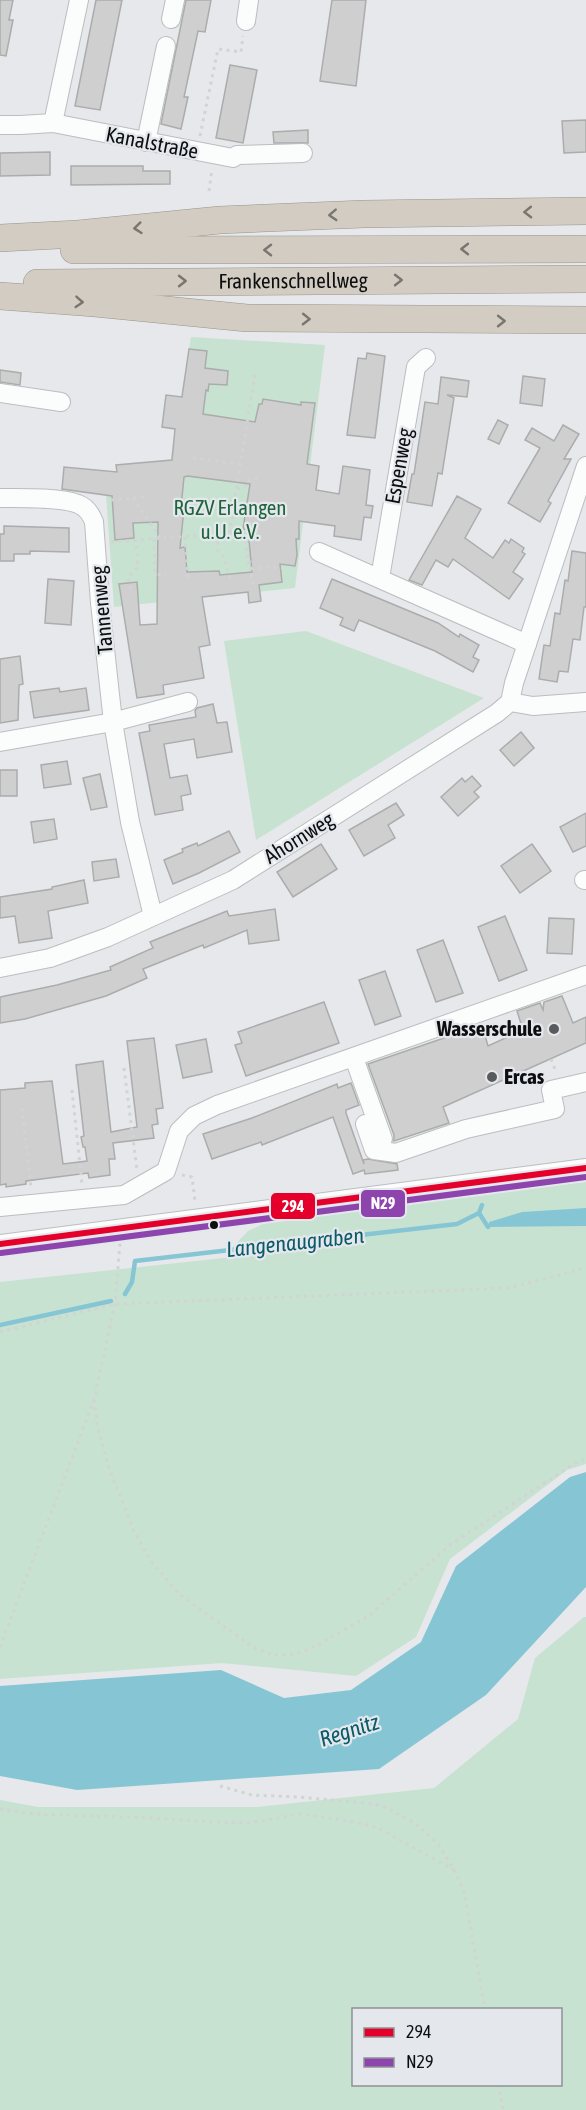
<svg xmlns="http://www.w3.org/2000/svg" width="586" height="2110" font-family="'Asap Condensed',sans-serif">
<style>
.green{fill:#c8e2d1;fill-rule:evenodd}
.water{fill:#86c6d4}
.lines{fill:none;stroke-linecap:round;stroke-linejoin:round}
.stream{stroke:#86c6d4;stroke-width:4.5}
.building{fill:#cfcfd0;stroke:#abacac;stroke-width:1.5;fill-rule:evenodd}
.minor-casing{stroke:#bcbdbf;stroke-width:20}
.highway-casing{stroke:#9a948b;stroke-width:28}
.path{stroke:#d2d3d3;stroke-width:3;stroke-dasharray:3 4.5;stroke-linecap:butt}
.minor{stroke:#fbfcfc;stroke-width:18}
.highway{stroke:#d2ccc2;stroke-width:27}
.bus-1-casing{stroke:#e4e8ed;stroke-width:10}
.bus-2-casing{stroke:#e4e8ed;stroke-width:10}
.bus-1{stroke:#e4002b;stroke-width:6}
.bus-2{stroke:#8e44ad;stroke-width:6}
.oneway{stroke:#797672}
.poi-dot{fill:#595a5d;stroke:#e4e8ed;stroke-width:2}
.bus-dot{fill:#0d0e10;stroke:#e4e8ed;stroke-width:2}
.labels{text-anchor:middle;stroke-width:4.5;stroke-linejoin:round;paint-order:stroke}
.street-label{font-size:21px;fill:#0d0e10;stroke:#e4e8ed}
.park-label{font-size:21px;fill:#1f643b;stroke:#e4e8ed}
.poi-label{font-size:21px;font-weight:bold;fill:#0d0e10;stroke:#e4e8ed;text-anchor:end}
.water-label{font-size:22px;font-style:italic;fill:#0a5a67;stroke:#e4e8ed}
.line-badge{stroke:#e4e8ed;stroke-width:2}
.badge-label{font-size:16px;text-anchor:middle;font-weight:bold;fill:#fff}
</style>
<rect width="100%" height="100%" fill="#e6e8eb"/>
<g class="green">
<path d="M191 337 325 345 295 588 114 607 106 495 166 488Z"/>
<path d="M306 631 484 698 256 840 224 641Z"/>
<path d="M586 1182V1464L567 1470 450 1559 416 1637 356 1676 222 1663 0 1679V1282L233 1257 231 1249 248 1231 267 1222 447 1197Z"/>
<path d="M584 1617H586V2110H0V1800L38 1807H257L434 1788 518 1719 535 1658ZM354 2010H560V2084H354Z"/>
</g>
<g class="water">
<path d="M586 1208V1226L488 1227 489 1222 522 1212Z"/>
<path d="M586 1472V1587L486 1695 379 1769 77 1790 0 1776V1686L221 1670 284 1698 351 1690 421 1642 456 1566 570 1477Z"/>
</g>
<g class="lines">
<g class="stream">
<path d="M479 1213 488 1227"/>
<path d="M125 1294 132 1282 135 1261 457 1224 479 1213 482 1205"/>
<path d="M0 1325 111 1301"/>
</g>
</g>
<g class="building">
<path d="M0 0H13L9 20H13L6 56 0 55Z"/>
<path d="M96 0H122L100 110 75 106Z"/>
<path d="M186 0H211L205 32 198 31 184 97H188L181 129 161 124Z"/>
<path d="M332 0H366L356 86 320 81Z"/>
<path d="M230 65 257 70 243 143 216 138Z"/>
<path d="M586 120V152L564 153 562 121Z"/>
<path d="M308 130V143H274L273 132Z"/>
<path d="M50 152V175L0 176V153Z"/>
<path d="M71 166H143V171H170V184L71 185Z"/>
<path d="M189 349 207 351 205 368 228 371 227 385 209 384 208 391 206 390 203 414 255 422 259 404H262L263 399 301 405V402L315 403 307 464 319 466 316 490 339 494 343 466 370 470 366 505 373 506 371 518 364 517 361 540 334 536 335 526 299 521V539H296L297 555 295 566 280 564 282 582 259 585 261 601 249 603 248 592 202 597 210 645 199 647 204 678 163 685 164 694 137 698 119 584 137 582 140 625 157 624 158 522 133 523 134 538 115 540 112 496 62 489 64 467 117 472 116 465 172 460 175 429 162 427 166 395 182 397ZM187 476 250 484 243 529 248 530 252 572 220 575 219 571 187 572 185 547 180 548 184 508 181 507 184 477Z"/>
<path d="M367 353 385 356 375 438 347 435 358 358 366 359Z"/>
<path d="M0 370 21 373 20 385 0 382Z"/>
<path d="M523 376 545 379 542 406 520 403Z"/>
<path d="M441 377 469 381 467 397 447 395 454 398 442 474 438 473 432 506 407 502 412 474H414L425 402 438 404Z"/>
<path d="M498 420 508 425 499 444 488 439Z"/>
<path d="M563 425 579 434 564 459H571L548 501 551 503 540 522 508 503 540 448 525 440 532 428 554 441Z"/>
<path d="M457 496 481 509 465 538 493 558 505 540 509 543 511 539 524 548 522 552 525 554 513 572 523 579 509 599 453 559 448 567 436 560 422 585 409 580Z"/>
<path d="M4 526 69 528V552L30 551V554H14V561H0V534H4Z"/>
<path d="M572 551 586 553V607H584L580 640 573 639 568 672 559 671 557 682 539 679 544 645 550 646 555 613 560 614 565 580 568 581Z"/>
<path d="M48 579 74 581 71 625 45 623Z"/>
<path d="M332 579 438 623 459 637 460 634 479 645 473 657 479 660 473 672 435 651 359 620 354 631 340 625 343 618 320 608Z"/>
<path d="M20 656 23 684 19 685 18 720 0 723V659Z"/>
<path d="M59 688 60 692 86 688 89 710 34 718 30 692Z"/>
<path d="M213 704 217 723 227 722 232 752 197 758 194 739 164 744 170 778 187 775 191 794 181 796 183 810 155 815 139 733 150 731 149 725 196 717 195 711 197 708Z"/>
<path d="M521 732 534 748 514 766 500 750Z"/>
<path d="M67 761 71 784 44 788 41 765Z"/>
<rect x="0" y="770" width="17" height="26"/>
<path d="M100 774 107 807 91 810 83 778Z"/>
<path d="M472 776 481 786 474 792 479 797 458 816 441 797 462 778 465 782Z"/>
<path d="M396 803 404 815 388 825 395 838 364 856 349 830Z"/>
<path d="M586 813V846L573 852 560 827Z"/>
<path d="M54 819 57 839 34 843 31 822Z"/>
<path d="M229 831 240 852 199 873 173 884 164 860 183 852 182 849 197 843 198 846Z"/>
<path d="M321 844 337 869 293 897 277 872Z"/>
<path d="M532 844 551 871 520 893 501 866Z"/>
<path d="M116 859 119 877 94 881 92 862Z"/>
<path d="M84 880 88 903 48 911 52 938 19 943 15 916 0 918V897L52 889V887Z"/>
<path d="M275 909 279 940 249 944 247 930 204 948 203 945 143 969 147 978 106 996 25 1019 0 1023V997L57 985 111 970 110 967 153 948 150 942 227 911 229 916Z"/>
<path d="M505 916 527 970 499 981 478 927Z"/>
<path d="M549 918 574 919 572 954 547 953Z"/>
<path d="M443 940 463 993 436 1002 417 950Z"/>
<path d="M385 971 401 1016 375 1025 359 980Z"/>
<path d="M562 996 573 1023 586 1017V1043L443 1107 449 1123 394 1141V1135L368 1064 482 1025 488 1046 523 1030 517 1011 540 1003 543 1010 544 1002Z"/>
<path d="M324 1002 339 1043 246 1076 235 1045 242 1043 238 1032Z"/>
<path d="M154 1038 163 1108 156 1109 158 1124 152 1125 154 1138 113 1143 115 1159H109L110 1175 89 1178 88 1173 26 1181V1184L6 1187V1184L0 1185V1090L25 1088V1083L52 1081 63 1164 87 1161 85 1147H83L81 1137 84 1136 76 1065 103 1061 111 1132 137 1127 127 1041Z"/>
<path d="M206 1039 212 1072 183 1078 176 1045Z"/>
<path d="M351 1083 359 1105 346 1110V1113L364 1164 363 1160 368 1159 397 1164 398 1170 365 1174 364 1170 353 1174 333 1117 262 1145 261 1142 212 1159 203 1134 252 1118 337 1084 338 1088Z"/>
</g>
<g class="lines">
<g class="minor-casing">
<g id="minor">
<path d="M171 19 175 0"/>
<path d="M246 21 249 0"/>
<path d="M53 123 79 0"/>
<path d="M0 125H20L53 123 233 158 237 155 303 153"/>
<path d="M146 142 166 46"/>
<path d="M0 393 61 402"/>
<path d="M0 498C20 498 61 497 78 504 86 507 91 514 94 522L100 603 113 722 130 822 153 916"/>
<path d="M319 552 527 644"/>
<path d="M380 578 416 367 426 358"/>
<path d="M510 702 514 683 586 466"/>
<path d="M0 742 113 722 188 702"/>
<path d="M584 880H586"/>
<path d="M0 968 50 958 108 937 233 880 497 713 510 702 533 706 586 702"/>
<path d="M354 1058 383 1139"/>
<path d="M365 1124 374 1150 396 1153 466 1129 555 1109 551 1090 586 1082"/>
<path d="M0 1207 124 1195 166 1171 179 1131 194 1116 217 1105 586 975"/>
<path d="M0 1244 586 1168"/>
</g>
</g>
<g class="highway-casing">
<g id="highway">
<path d="M0 238 78 234 220 220 364 214 586 211"/>
<path d="M74 250 586 249"/>
<path id="s1" d="M37 283 586 279"/>
<path d="M0 296 95 303 247 318 586 320"/>
</g>
</g>
<g class="path">
<path d="M200 136 218 49 241 52 243 36"/>
<path d="M209 191 212 169"/>
<path d="M193 458 240 464"/>
<path d="M237 489H240L247 485 251 478 258 479"/>
<path d="M133 498 160 538"/>
<path d="M111 500 144 497"/>
<path d="M232 517 235 518 246 508 259 510"/>
<path d="M229 533 255 374"/>
<path d="M217 534 218 551 224 557 231 582"/>
<path d="M185 537 188 577"/>
<path d="M154 539 155 573 157 575 166 574"/>
<path d="M111 542 245 532 248 563 250 562 253 585"/>
<path d="M251 569 269 567 281 568"/>
<path d="M131 589 128 577 138 567 136 540"/>
<path d="M551 1059 556 1072"/>
<path d="M124 1068 137 1170"/>
<path d="M72 1090 82 1184"/>
<path d="M22 1108 31 1187"/>
<path d="M182 1175 192 1177 195 1201"/>
<path d="M0 1332 115 1304 509 1288 586 1268"/>
<path d="M94 1400 98 1429 110 1471 134 1531 150 1560 179 1594 253 1647 273 1655 296 1654 316 1646 370 1615 450 1545 575 1463 586 1459"/>
<path d="M0 1647 94 1400 115 1304 120 1243"/>
<path d="M220 1786 252 1795 298 1797 375 1804 393 1811 416 1824 439 1845 454 1870 464 1891 485 2010"/>
<path d="M0 1809 35 1814 153 1818 214 1822 249 1823 300 1814 344 1820 376 1827 454 1870"/>
<path d="M498 2084 503 2110"/>
</g>
<use href="#minor" class="minor"/>
<use href="#highway" class="highway"/>
<g class="bus-1-casing">
<path id="bus-1" d="M0 1244 586 1168"/>
</g>
<g class="bus-2-casing">
<path id="bus-2" d="M1 1253 586 1177"/>
</g>
<use href="#bus-1" class="bus-1"/>
<use href="#bus-2" class="bus-2"/>
</g>
<defs><path id="oneway-chevron" d="M-2-3.5L2.5 0L-2 3.5" fill="none" stroke-width="1.6" stroke-linecap="round" stroke-linejoin="round" transform="scale(1.5)"/></defs>
<g class="oneway">
<use href="#oneway-chevron" transform="translate(528 212) rotate(179)"/>
<use href="#oneway-chevron" transform="translate(333 215) rotate(177)"/>
<use href="#oneway-chevron" transform="translate(138 228) rotate(174)"/>
<use href="#oneway-chevron" transform="translate(465 249) rotate(180)"/>
<use href="#oneway-chevron" transform="translate(268 250) rotate(-180)"/>
<use href="#oneway-chevron" transform="translate(398 280)"/>
<use href="#oneway-chevron" transform="translate(182 281)"/>
<use href="#oneway-chevron" transform="translate(79 302) rotate(4)"/>
<use href="#oneway-chevron" transform="translate(306 319) rotate(1)"/>
<use href="#oneway-chevron" transform="translate(501 321)"/>
</g>
<g class="poi-dot">
<circle cx="554" cy="1029" r="6"/>
<circle cx="492" cy="1077" r="6"/>
</g>
<circle class="bus-dot" cx="214" cy="1225" r="5"/>
<g class="labels">
<g class="street-label">
<text transform="translate(152 143) rotate(11)" y="7">Kanalstraße</text>
<text dy="7" stroke="none"><textPath href="#s1" startOffset="256">Frankenschnellweg</textPath></text>
<text transform="translate(399 466) rotate(-80)" y="7">Espenweg</text>
<text transform="translate(102 610) rotate(-95)" y="7">Tannenweg</text>
<text transform="translate(299 838) rotate(-32)" y="7">Ahornweg</text>
</g>
<g class="park-label">
<text x="230" y="515">RGZV Erlangen<tspan x="230" dy="24">u.U. e.V.</tspan></text>
</g>
<g class="poi-label">
<text x="542" y="1036">Wasserschule</text>
<text x="504" y="1084" text-anchor="start">Ercas</text>
</g>
<g class="water-label">
<text transform="translate(295 1242) rotate(-6)" y="8">Langenaugraben</text>
<text transform="translate(349 1730) rotate(-18)" y="8">Regnitz</text>
</g>
</g>
<g class="line-badge">
<rect x="360" y="1189" width="46" height="29" rx="6" fill="#8e44ad"/>
<rect x="270" y="1192" width="46" height="28" rx="6" fill="#e4002b"/>
</g>
<g class="badge-label">
<text x="383" y="1209">N29</text>
<text x="293" y="1212">294</text>
</g>
<rect x="352" y="2008" width="210" height="78" fill="#e4e8ed" stroke="#8e9195" stroke-width="1.5"/>
<rect x="364" y="2028" width="30" height="9" fill="#e4002b" stroke="#8e9195" stroke-width="1.5"/>
<text x="406" y="2038" font-size="18" fill="#0d0e10">294</text>
<rect x="364" y="2058" width="30" height="9" fill="#8e44ad" stroke="#8e9195" stroke-width="1.5"/>
<text x="406" y="2068" font-size="18" fill="#0d0e10">N29</text>
</svg>
